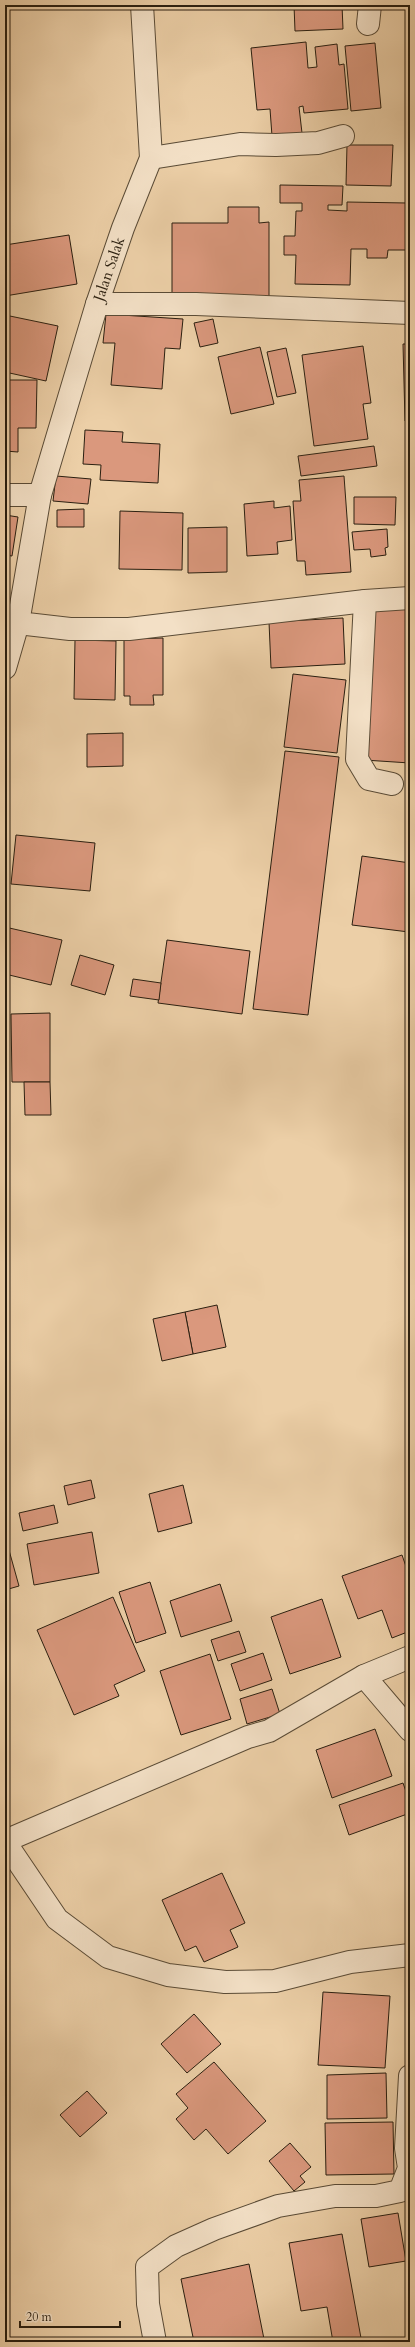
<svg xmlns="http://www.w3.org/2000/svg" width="415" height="2347" font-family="Cardo,serif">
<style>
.building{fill:#da987d;stroke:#2a1f10}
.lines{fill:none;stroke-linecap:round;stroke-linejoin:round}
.minor-casing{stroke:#5a4b36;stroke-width:24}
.minor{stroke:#f3e0c6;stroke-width:22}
.labels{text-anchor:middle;stroke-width:3;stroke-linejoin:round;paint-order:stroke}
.street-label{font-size:15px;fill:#2a1f10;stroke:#f3e0c6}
</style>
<rect width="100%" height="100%" fill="#eccfa7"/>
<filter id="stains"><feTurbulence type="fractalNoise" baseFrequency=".005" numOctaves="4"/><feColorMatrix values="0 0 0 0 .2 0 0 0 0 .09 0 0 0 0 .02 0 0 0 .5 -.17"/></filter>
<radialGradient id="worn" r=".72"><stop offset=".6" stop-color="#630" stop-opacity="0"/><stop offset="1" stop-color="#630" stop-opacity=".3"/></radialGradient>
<g class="building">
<path d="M294 5H342L343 29 295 31Z"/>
<path d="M306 42 308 68 317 67 315 47 337 44 339 65 344 64 348 109 304 113 303 106 299 107 302 133 272 136 270 109 257 110 251 48Z"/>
<path d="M375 43 381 108 351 111 345 46Z"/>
<path d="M347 145H393L391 186 346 185Z"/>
<path d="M280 185 343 186 342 205H328V210L347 211V202L407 203 406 250H388L387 258H367V249H351L350 285 295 284 296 255H284V236H295L296 211H302V203H280Z"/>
<path d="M228 207H259V223L269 222V300H172V223H228Z"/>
<path d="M69 235 77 284 5 296V245Z"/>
<path d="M106 314 183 319 180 349 165 348 162 389 111 385 115 343H103Z"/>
<path d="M5 315 58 326 46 381 5 372Z"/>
<path d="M213 319 218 343 200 347 194 323Z"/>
<path d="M403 344H410V420L405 421Z"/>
<path d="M363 346 371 403 363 404 368 439 314 446 302 355Z"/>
<path d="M260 347 274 404 231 414 218 357Z"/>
<path d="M286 348 296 393 277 397 267 352Z"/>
<path d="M5 380H37L36 428H18V452L5 451Z"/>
<path d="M85 430 123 432 122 442 160 444 158 483 100 480 101 465 83 464Z"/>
<path d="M374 446 377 466 301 476 298 456Z"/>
<path d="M56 476 91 479 88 504 53 501Z"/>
<path d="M344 476 351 572 306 575 305 561H297L293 501H301L299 480Z"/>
<path d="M354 497H396L395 525 354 524Z"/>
<path d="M274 501V508L290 506 292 540 277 542 278 554 247 556 244 504Z"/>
<path d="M84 509V527H57V510Z"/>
<path d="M120 511 183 513 182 570 119 569Z"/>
<path d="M5 515 18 517 12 556 5 555Z"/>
<path d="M227 527V572L188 573V528Z"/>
<path d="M387 529 388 547 385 548 386 555 371 557 370 549 354 550 352 532Z"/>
<path d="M373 605 410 607V763L364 760Z"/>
<path d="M343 618 345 664 271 668 269 622Z"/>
<path d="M163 638V695H153L154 705H130V696H124V639Z"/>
<path d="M75 640 116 641 115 700 74 699Z"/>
<path d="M293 674 346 680 337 753 284 747Z"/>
<path d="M123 733V766L87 767V734Z"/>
<path d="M285 751 339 757 308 1015 253 1009Z"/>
<path d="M16 835 95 843 90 891 11 884Z"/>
<path d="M362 856 410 863 409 932 352 925Z"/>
<path d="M5 927 62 940 51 985 5 974Z"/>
<path d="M167 940 250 951 242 1014 158 1003Z"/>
<path d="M80 955 114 965 105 995 71 985Z"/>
<path d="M133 979 161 983 159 1000 130 996Z"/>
<path d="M50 1013V1082H12L11 1014Z"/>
<path d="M24 1082H50L51 1115H25Z"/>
<path d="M217 1305 226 1347 193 1354 185 1312Z"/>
<path d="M185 1312 193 1354 162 1361 153 1319Z"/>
<path d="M91 1480 95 1498 68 1505 64 1486Z"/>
<path d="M183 1485 192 1523 158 1532 149 1494Z"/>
<path d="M54 1505 58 1523 23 1531 19 1513Z"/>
<path d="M92 1532 99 1573 34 1585 27 1544Z"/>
<path d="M7 1543 19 1586 5 1590V1544Z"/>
<path d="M402 1555 410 1578V1631L392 1638 382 1610 358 1619 342 1576Z"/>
<path d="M150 1582 166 1633 136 1643 119 1592Z"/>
<path d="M220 1584 232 1621 181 1637 170 1601Z"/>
<path d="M113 1597 145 1671 114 1685 119 1696 74 1715 37 1630Z"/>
<path d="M322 1599 341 1657 290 1674 271 1617Z"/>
<path d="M239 1631 246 1652 218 1661 211 1640Z"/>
<path d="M263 1653 272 1680 240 1691 231 1664Z"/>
<path d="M210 1654 231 1719 181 1735 160 1671Z"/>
<path d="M272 1689 280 1714 247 1724 240 1699Z"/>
<path d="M375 1729 392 1776 332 1798 316 1750Z"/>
<path d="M403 1783 410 1803V1813L349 1835 339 1805Z"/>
<path d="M222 1873 245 1923 230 1930 238 1947 204 1962 196 1946 185 1951 162 1900Z"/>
<path d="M323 1992 390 1996 385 2068 318 2065Z"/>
<path d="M194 2014 221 2044 187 2073 161 2044Z"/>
<path d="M214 2062 266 2121 228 2154 206 2129 194 2140 176 2119 188 2108 176 2094Z"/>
<path d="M386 2073 387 2118 327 2119V2075Z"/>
<path d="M87 2091 107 2113 80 2137 60 2115Z"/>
<path d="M393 2122 394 2174 326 2175 325 2123Z"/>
<path d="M290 2143 311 2167 300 2176 305 2182 294 2191 269 2161Z"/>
<path d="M398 2213 406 2261 369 2267 361 2219Z"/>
<path d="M342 2234 361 2338 333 2342 327 2307 301 2311 289 2243Z"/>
<path d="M249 2264 264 2339 250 2342H194L181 2279Z"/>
</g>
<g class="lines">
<g class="minor-casing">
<g id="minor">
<path d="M368 24 370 5"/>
<path d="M151 158 240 144 276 145 318 143 343 136"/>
<path d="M97 304H196L410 313"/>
<path d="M5 495H40L97 304 123 228 151 158 142 5"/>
<path d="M40 495 18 623 70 629H129L365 601 410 598"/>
<path d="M365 601 357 759 369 779 392 784"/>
<path d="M5 668 18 623"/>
<path d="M364 1676 410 1730"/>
<path d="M5 1841 248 1737 269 1731 364 1676 410 1657"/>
<path d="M5 1842 57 1919 108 1957 168 1975 225 1982 275 1981 350 1962 410 1955"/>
<path d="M155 2342 148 2304 147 2267 176 2246 214 2229 278 2206 335 2196H376L400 2191 409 2168 406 2148 410 2076"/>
</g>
</g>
<use href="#minor" class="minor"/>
</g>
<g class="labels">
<g class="street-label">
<text transform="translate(109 269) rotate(-71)" y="5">Jalan Salak</text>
</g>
</g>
<rect width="415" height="2347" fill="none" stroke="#eccfa7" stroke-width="20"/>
<rect x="6" y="6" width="403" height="2335" fill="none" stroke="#2a1f10" stroke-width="2"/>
<rect x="10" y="10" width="395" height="2327" fill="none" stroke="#2a1f10"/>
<path d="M20 2321v6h100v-6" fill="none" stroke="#2a1f10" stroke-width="2"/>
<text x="26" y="2321" font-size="12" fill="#2a1f10" stroke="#f3e0c6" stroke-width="3" paint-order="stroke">20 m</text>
<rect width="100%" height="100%" filter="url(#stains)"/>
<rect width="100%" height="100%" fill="url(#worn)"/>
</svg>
